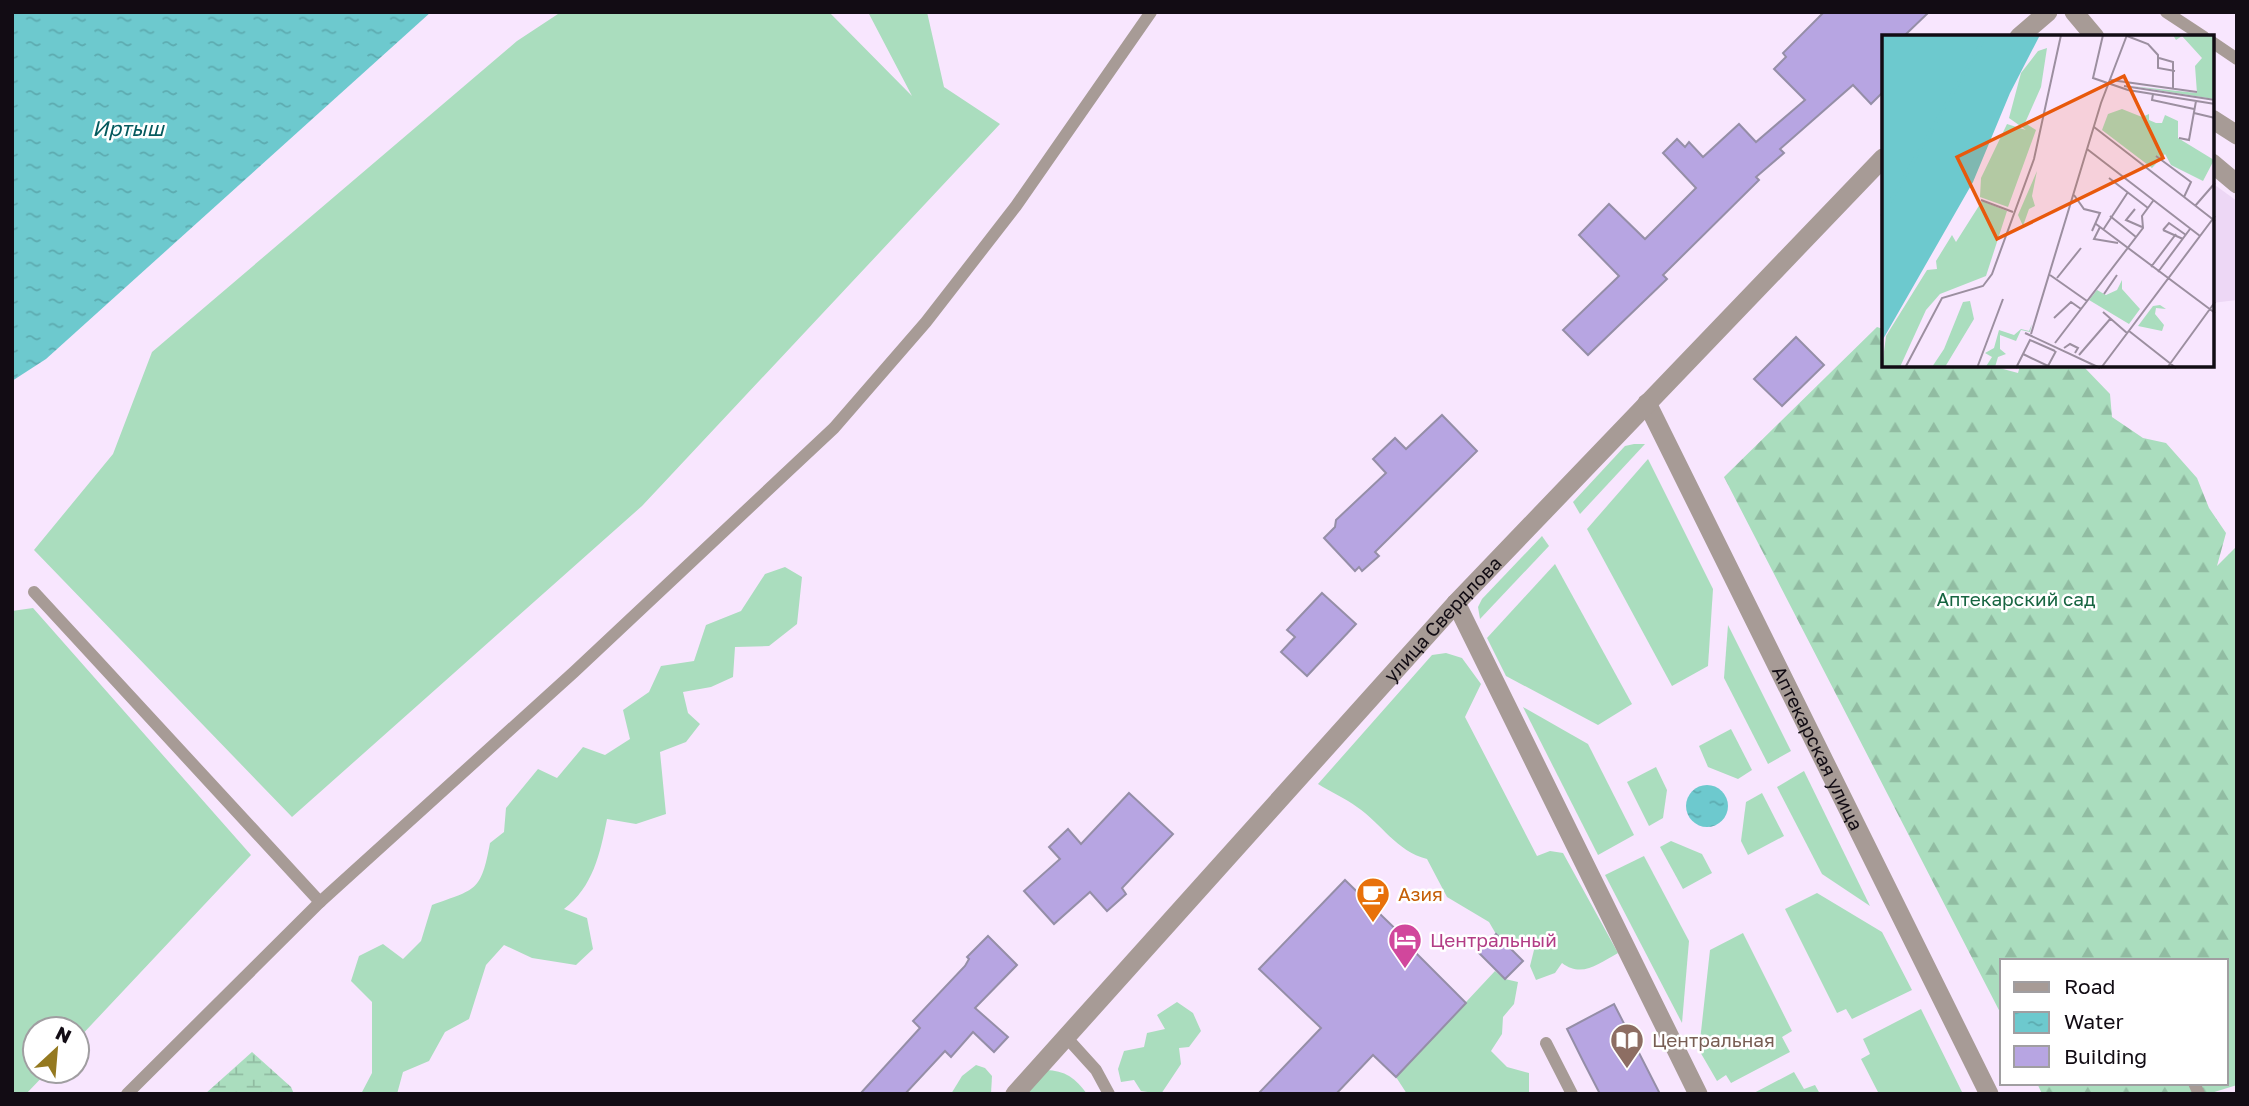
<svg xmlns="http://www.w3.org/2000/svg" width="2249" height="1106" font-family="'Golos Text',sans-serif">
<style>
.built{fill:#edd7f5}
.grass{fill:#aaddbe}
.forest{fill:url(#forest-firs)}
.wetland{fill:url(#wetland-marsh)}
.water{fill:url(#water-ripples)}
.building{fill:#b7a5e2;stroke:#958ea7;stroke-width:2}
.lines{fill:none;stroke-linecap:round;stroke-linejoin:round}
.service{stroke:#a79b96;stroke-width:12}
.pedestrian{stroke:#a79b96;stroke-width:19}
.minor{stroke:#a79b96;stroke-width:19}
.labels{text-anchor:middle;stroke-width:5;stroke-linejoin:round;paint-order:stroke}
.park-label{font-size:19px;fill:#176541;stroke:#fff}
.street-label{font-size:19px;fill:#120c14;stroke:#fff}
.food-label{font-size:19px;fill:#c56008;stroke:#fff;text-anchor:start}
.hotel-label{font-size:19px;fill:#b23c85;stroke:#fff;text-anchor:start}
.education-label{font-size:19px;fill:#785e54;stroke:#fff;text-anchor:start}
.water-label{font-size:21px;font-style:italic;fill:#04595d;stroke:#fff}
.inset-river{fill:none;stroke:#6dc9ce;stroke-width:3.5}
.inset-road{fill:none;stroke:#9c8fa0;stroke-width:2}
.view{fill:#e8590c;fill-opacity:0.15;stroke:#e8590c;stroke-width:3.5}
.inset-edge{fill:none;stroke:#120c14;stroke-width:3.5}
</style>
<defs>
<pattern id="forest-firs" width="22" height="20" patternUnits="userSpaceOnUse" patternTransform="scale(1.75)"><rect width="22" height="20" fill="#aaddbe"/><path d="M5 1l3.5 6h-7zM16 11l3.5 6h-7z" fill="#91bca2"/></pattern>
<pattern id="wetland-marsh" width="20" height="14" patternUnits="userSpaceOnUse" patternTransform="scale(1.75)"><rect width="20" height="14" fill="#aaddbe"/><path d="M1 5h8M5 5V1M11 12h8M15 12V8" fill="none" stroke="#91bca2"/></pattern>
<pattern id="water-ripples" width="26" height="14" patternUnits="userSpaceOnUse" patternTransform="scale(1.75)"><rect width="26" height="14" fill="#6dc9ce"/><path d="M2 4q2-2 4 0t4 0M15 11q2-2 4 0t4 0" fill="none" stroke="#5dabb0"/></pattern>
</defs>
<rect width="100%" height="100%" fill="#f8e6fe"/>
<path class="built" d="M2212 183 2237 201V300L2212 303Z"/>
<g class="grass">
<path d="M561 12H829L912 96 868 12H927L944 87 1000 124 642 506 292 817 34 550 113 454 152 352 517 41Z"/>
<path d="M1634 444H1645L1580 514 1573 502 1625 446Z"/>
<path d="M1648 459 1713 589 1708 666 1672 686 1587 529Z"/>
<path d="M1542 536 1549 546 1480 619 1478 607 1482 599Z"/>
<path d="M1555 564 1632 704 1598 725 1506 676 1487 638Z"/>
<path d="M785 567 802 577 797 624 769 646 735 647 733 677 711 687 683 692 688 713 700 724 686 742 660 752 666 814 636 824 607 819C600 854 593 887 564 909L587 918 593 949 576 965 532 958 504 945 486 965 469 1019 445 1032 429 1061 403 1072 397 1094H361L372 1073V1002L351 981 359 956 383 944 403 959 421 941 432 905C476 889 481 892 490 843L504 832 506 808 538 769 557 778 583 747 605 755 630 739 623 710 649 692 661 666 694 661 706 625 741 611 765 574Z"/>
<path d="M33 608 251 855 77 1040V1029H35V1071H48L26 1094H12V611Z"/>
<path d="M1728 625 1791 751 1768 764 1724 678Z"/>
<path d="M1446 653 1462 658 1481 684 1465 717 1537 856 1550 851 1563 853 1618 953C1598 964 1582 978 1562 963L1555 973 1536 980 1530 966 1534 950 1528 940 1517 944 1496 934 1489 922 1447 897 1427 859C1396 851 1382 824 1357 807 1345 798 1331 792 1318 784L1432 655Z"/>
<path d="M1523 707 1588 744 1634 835 1598 855Z"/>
<path d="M1731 729 1752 770 1738 779 1708 767 1699 746Z"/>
<path d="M1656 767 1667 790 1663 818 1649 826 1627 782Z"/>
<path d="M1804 771 1870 906 1822 874 1777 787Z"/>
<path d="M1762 793 1784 836 1748 855 1741 841 1746 802Z"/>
<path d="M1671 841 1702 854 1712 873 1683 889 1660 847Z"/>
<path d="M1644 856 1689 941 1682 1023 1605 875Z"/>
<path d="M1817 893 1882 932 1912 990 1852 1019 1846 1009 1837 1013 1785 909Z"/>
<path d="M1743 933 1792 1031 1782 1037 1790 1052 1731 1083 1726 1075 1717 1081 1699 1050 1710 950Z"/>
<path d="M1495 971 1505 979 1518 982 1514 1004 1503 1017 1502 1034 1491 1051 1507 1067 1529 1073V1094H1407L1396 1077Z"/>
<path d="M1177 1002 1193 1013 1201 1031 1189 1047 1179 1048 1181 1064 1161 1094 1141 1091 1134 1080 1121 1082 1118 1069 1124 1051 1144 1047 1147 1033 1165 1029 1157 1015Z"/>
<path d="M1921 1009 1963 1094H1879L1861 1059 1870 1054 1863 1039Z"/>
<path d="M976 1065 985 1068 992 1076 991 1094H951L962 1076Z"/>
<path d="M1043 1070C1063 1069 1076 1078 1087 1094H1019Z"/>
<path d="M1794 1072 1804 1089 1815 1085 1820 1094H1752Z"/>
</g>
<path class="forest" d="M1877 327 1883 329V366H1992L2018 373 2020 366H2083L2110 394 2112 417 2143 438 2166 443 2197 478 2209 508 2226 533 2217 566 2237 546V1085L2208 1094H2042L2037 1083H2226V961H2002V1016L1724 477Z"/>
<path class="wetland" d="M252 1052 291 1087 294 1094H205Z"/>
<g class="water">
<path d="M12 12H431L46 359 12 381Z"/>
<circle cx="1707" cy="806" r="21"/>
</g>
<g class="building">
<path d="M1824 12H1929L1903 37H1883V92L1871 104 1853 85 1780 149 1784 153 1756 177 1759 180 1663 275 1667 279 1588 355 1563 330 1619 276 1579 235 1609 204 1645 239 1696 188 1663 153 1677 139 1685 147 1689 142 1703 157 1739 124 1756 142 1805 100 1774 69 1786 57 1783 53Z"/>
<path d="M1796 337 1824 365 1782 406 1754 379Z"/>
<path d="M1442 415 1477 451 1375 552 1379 556 1362 571 1359 567 1355 571 1324 538 1335 527 1336 520 1386 473 1373 459 1395 438 1406 449Z"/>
<path d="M1322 593 1356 624 1307 676 1281 652 1295 637 1287 630Z"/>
<path d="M1129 793 1173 834 1122 888 1126 894 1107 911 1090 892 1054 924 1024 891 1060 859 1049 847 1068 829 1081 844Z"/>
<path d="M1345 880 1413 946 1411 948 1466 1003 1396 1077 1373 1055 1336 1094H1258L1321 1028 1259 969Z"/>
<path d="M1496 934 1523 961 1505 979 1478 952Z"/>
<path d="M988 936 1017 965 975 1008 1008 1037 994 1052 973 1032 951 1057 945 1051 905 1094H860L920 1028 913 1021 965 966 969 959 967 957Z"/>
<path d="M1614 1004 1660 1094H1600L1583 1061 1567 1029Z"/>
</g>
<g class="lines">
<g class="service">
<path d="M2166 12 2204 37"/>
<path d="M2212 42 2237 59"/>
<path d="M34 592 320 902"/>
<path d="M1067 1038 1096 1070 1109 1094"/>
<path d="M1546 1043 1572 1094"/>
<path d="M2194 1083 2199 1094"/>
<path d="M127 1094 320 902 574 672 834 428 926 322 1016 206 1151 12"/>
</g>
<path class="pedestrian" d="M2212 119 2237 135"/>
<g class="minor">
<path d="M2074 12 2095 37"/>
<path d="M2019 37 2048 12"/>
<path d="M2212 163 2237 184"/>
<path id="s1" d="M1647 403 1989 1094"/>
<path d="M1456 603 1698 1094"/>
<path id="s2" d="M1015 1094 1456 603 1883 158"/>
</g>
</g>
<defs>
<g id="cafe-pin" transform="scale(1.75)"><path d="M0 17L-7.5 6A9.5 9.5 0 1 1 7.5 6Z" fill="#e8710a" stroke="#fff"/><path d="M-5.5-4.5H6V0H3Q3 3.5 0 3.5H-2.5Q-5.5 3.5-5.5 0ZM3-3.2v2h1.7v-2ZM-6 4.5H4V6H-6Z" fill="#fff"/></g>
<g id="hotel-pin" transform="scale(1.75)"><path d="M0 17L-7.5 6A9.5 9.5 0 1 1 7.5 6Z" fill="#d1479c" stroke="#fff"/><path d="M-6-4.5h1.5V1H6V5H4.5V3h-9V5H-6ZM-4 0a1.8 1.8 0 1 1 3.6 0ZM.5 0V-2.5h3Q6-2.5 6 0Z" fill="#fff"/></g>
<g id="library-pin" transform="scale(1.75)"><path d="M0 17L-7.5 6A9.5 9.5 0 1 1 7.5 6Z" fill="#8d6e63" stroke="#fff"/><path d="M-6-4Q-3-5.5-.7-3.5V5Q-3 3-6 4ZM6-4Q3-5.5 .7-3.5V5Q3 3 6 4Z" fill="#fff"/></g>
</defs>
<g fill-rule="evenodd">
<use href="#cafe-pin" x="1373" y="894"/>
<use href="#hotel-pin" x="1405" y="940"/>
<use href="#library-pin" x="1627" y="1040"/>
</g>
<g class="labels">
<g class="park-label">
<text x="2016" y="606">Аптекарский сад</text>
</g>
<g class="street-label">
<text dy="7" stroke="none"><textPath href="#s2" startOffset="639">улица Свердлова</textPath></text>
<text dy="7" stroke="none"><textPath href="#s1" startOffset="385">Аптекарская улица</textPath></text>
</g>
<g class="food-label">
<text x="1398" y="901">Азия</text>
</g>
<g class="hotel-label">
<text x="1430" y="947">Центральный</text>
</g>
<g class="education-label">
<text x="1652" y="1047">Центральная</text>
</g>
<g class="water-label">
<text x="128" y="136">Иртыш</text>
</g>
</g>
<g transform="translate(1882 35)">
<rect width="332" height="332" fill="#f8e6fe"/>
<path d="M291 0H332V64L249 51 315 58 313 31 320 23 300 1 294 5ZM165 13 159 52 143 88 154 95 126 172 98 162 99 143 125 89 144 95 127 83 139 38 156 16ZM155 136 150 161 153 171 147 174 141 191 136 180ZM100 166 125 176 104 241 58 259 44 275 18 332H0L4 301 45 235 55 234 54 226 70 200 74 207ZM240 245V254L258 274 247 289 207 265 215 255 224 260 235 255ZM150 289 148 297 139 295 134 306 118 300V314L124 319 116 322 113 332 103 333 110 322 103 318 112 313 117 295 132 300 139 294 147 296Z" fill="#aaddbe"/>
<path d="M240 74 260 82 267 79V85L274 88H280L283 80 296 86V103L332 125 321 146 289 130 283 119 270 133 220 95 226 79ZM278 270 284 274 274 273 273 279 282 290 280 296 256 291 271 271Z" fill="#aaddbe"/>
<path d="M88 266 92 284 63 332H50L62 314 81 267Z" fill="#aaddbe"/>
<path d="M0 0H158L128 58 91 147 0 306Z" fill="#6dc9ce"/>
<path class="inset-river" d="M0 181 104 0"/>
<path class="inset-road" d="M221 0 211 43 246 55 333 69M245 1 266 9 276 20V33L293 36M277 23 291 27V54M229 45 315 57M242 51 333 65M271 59 270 65 312 74M312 78 333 83M212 92 333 186M297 103 307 105 314 66M205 114 318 201M274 121 309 147 302 162M227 143 266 173M192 160 202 174 218 178 210 196M99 165 131 177M313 171 333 148M253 174 244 185 260 192M228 181 254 202M214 189 333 278M218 192 212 204 236 208M221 195 246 157M281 195 287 188 304 200M281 195 301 204M269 232 294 199M276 237 308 194M168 240 205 266M175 243 199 213M222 259 235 240M221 277 245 298M172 283 189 267 199 274M247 296 294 333M143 298 218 333M149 299 219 68 245 0M173 308 261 193 260 181 271 166M182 313 188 309 196 313 193 318M141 319 166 331 174 316M197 320 229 283M23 333 60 263 101 251 110 239 152 124 179 0M95 333 121 264M134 333 148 305 173 316M219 333 333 181M285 333 333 267"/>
<path class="view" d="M242 41 281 123 115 204 75 122Z"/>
<rect width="332" height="332" class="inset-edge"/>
</g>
<rect width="2249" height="1106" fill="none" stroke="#120c14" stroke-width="28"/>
<rect x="2000" y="959" width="228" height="126" fill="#ffffff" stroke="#a09ea1" stroke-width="2"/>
<rect x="2014" y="982" width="35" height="10" fill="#a79b96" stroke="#a09ea1" stroke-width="2"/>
<text x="2064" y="994" font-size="21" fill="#120c14">Road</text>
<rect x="2014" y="1012" width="35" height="21" fill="url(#water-ripples)" stroke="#a09ea1" stroke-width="2"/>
<text x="2064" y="1029" font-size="21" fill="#120c14">Water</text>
<rect x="2014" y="1046" width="35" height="21" fill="#b7a5e2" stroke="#a09ea1" stroke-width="2"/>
<text x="2064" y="1064" font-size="21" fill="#120c14">Building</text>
<g transform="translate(56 1050) rotate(26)"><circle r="33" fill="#ffffff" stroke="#a09ea1" stroke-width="2"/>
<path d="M0-5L12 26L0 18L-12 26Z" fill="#947920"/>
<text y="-10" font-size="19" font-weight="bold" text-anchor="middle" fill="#120c14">N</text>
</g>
</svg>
